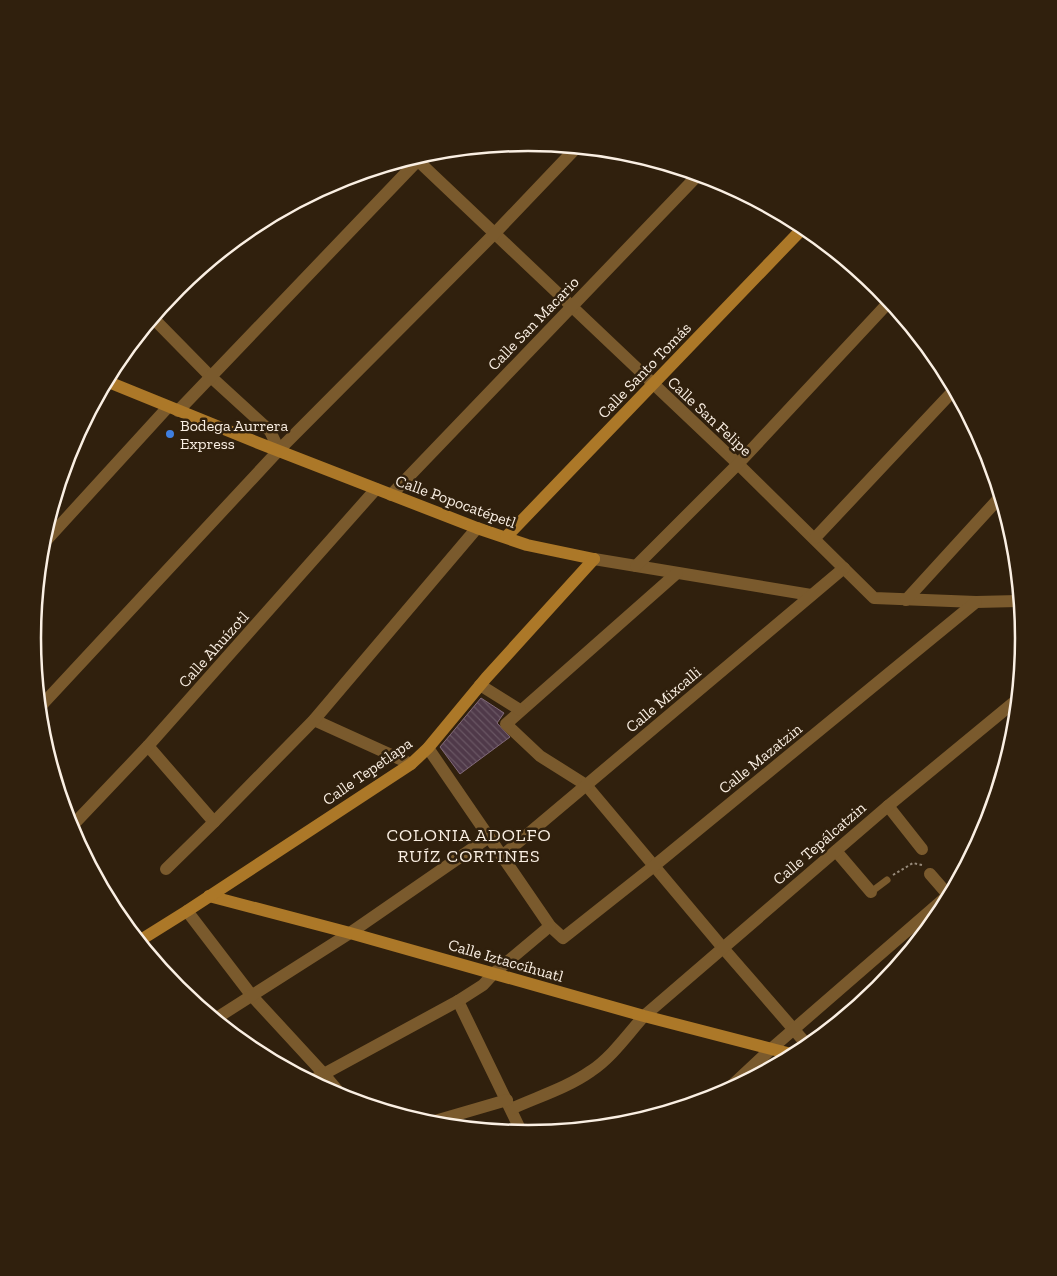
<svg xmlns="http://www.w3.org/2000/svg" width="1057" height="1276" font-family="'Zilla Slab',serif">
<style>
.building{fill:url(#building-back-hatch);stroke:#826a7b}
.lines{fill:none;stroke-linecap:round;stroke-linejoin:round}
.path{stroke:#978a7a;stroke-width:2;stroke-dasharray:2.5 2.5;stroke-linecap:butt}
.lane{stroke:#7a5a2d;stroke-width:7}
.street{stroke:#7a5a2d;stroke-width:12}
.secondary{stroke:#ac7828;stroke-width:12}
.shop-dot{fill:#3f7fe0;stroke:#30200d;stroke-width:2}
.labels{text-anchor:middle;stroke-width:5;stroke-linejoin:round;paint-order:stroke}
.street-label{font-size:16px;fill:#faefe3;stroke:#30200d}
.poi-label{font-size:16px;fill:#faefe3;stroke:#30200d;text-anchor:start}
.neighbourhood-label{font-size:18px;letter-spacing:1px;fill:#faefe3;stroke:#30200d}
.rim{fill:none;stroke:#faefe3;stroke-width:2.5}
</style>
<defs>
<pattern id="building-back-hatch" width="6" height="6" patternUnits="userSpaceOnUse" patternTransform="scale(1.25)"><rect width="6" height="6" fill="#4f3949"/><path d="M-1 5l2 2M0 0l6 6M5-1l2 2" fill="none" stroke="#695663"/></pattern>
</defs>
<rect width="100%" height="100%" fill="#30200d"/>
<path class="building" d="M481 698 504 713 497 723 510 737 460 774 440 747Z"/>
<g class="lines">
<path class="path" d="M893 875 913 863 922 865"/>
<path class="lane" d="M871 892 887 880"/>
<g class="street">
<path d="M414 157 738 464 874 598 976 602 1021 601"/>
<path d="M153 318 211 377 270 431 279 450"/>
<path d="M178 411 424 154"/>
<path d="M391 495 699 174"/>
<path d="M815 538 955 389"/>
<path d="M42 545 168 407"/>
<path d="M594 559 811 595"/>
<path d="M636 566 738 464 890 301"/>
<path d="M677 573 506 724 540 756 586 785 723 948 809 1047"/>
<path d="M906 600 1001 496"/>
<path d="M480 685 520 710"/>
<path d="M39 708 279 450 495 233 577 147"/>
<path d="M314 720 411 764"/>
<path d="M148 746 214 822"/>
<path d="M428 748 550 926 563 938 654 866 976 602"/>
<path d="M888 806 922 849"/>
<path d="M70 828 148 746 376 489"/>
<path d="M836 851 871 892"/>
<path d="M502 856 844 568"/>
<path d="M166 869 214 822 314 720 477 528"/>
<path d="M930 874 950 897"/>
<path d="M187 911 252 996 323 1073 343 1097"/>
<path d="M458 1001 522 1133"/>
<path d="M215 1019 350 933 489 837"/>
<path d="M311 1081 458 1001 483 985 494 973 550 926"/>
<path d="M724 1093 771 1049 953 891"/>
<path d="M511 1109C537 1097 567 1088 591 1071 612 1057 627 1035 644 1016L888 806 1018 699"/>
<path d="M428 1123 507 1100"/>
</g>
<g class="secondary">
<path d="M106 381 256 442 477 528 527 545 594 559"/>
<path d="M506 537 805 226"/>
<path d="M209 896 350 933 644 1016 795 1055"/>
<path d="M139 941 187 911 411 764 428 748 486 678 594 559"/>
</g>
</g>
<circle class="shop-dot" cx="170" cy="434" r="5"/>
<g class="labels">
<g class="street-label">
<text transform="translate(533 323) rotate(-46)" y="6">Calle San Macario</text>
<text transform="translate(644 370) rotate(-46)" y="6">Calle Santo Tomás</text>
<text transform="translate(710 416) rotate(43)" y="6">Calle San Felipe</text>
<text transform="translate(456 501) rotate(20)" y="6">Calle Popocatépetl</text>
<text transform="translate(213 649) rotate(-48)" y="6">Calle Ahuízotl</text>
<text transform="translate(663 699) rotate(-40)" y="6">Calle Mixcalli</text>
<text transform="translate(760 758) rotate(-39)" y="6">Calle Mazatzin</text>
<text transform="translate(367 771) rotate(-35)" y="6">Calle Tepetlapa</text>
<text transform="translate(819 843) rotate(-41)" y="6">Calle Tepálcatzin</text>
<text transform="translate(506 960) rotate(16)" y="6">Calle Iztaccíhuatl</text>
</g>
<g class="poi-label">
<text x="180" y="431">Bodega Aurrera<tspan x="180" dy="18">Express</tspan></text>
</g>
<g class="neighbourhood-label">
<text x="469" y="841">COLONIA ADOLFO<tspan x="469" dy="21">RUÍZ CORTINES</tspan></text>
</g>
</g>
<path d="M0 0H1057V1276H0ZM41 638a487 487 0 1 1 974 0a487 487 0 1 1-974 0Z" fill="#30200d" fill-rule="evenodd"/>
<path class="rim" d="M41 638a487 487 0 1 1 974 0a487 487 0 1 1-974 0Z"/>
</svg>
